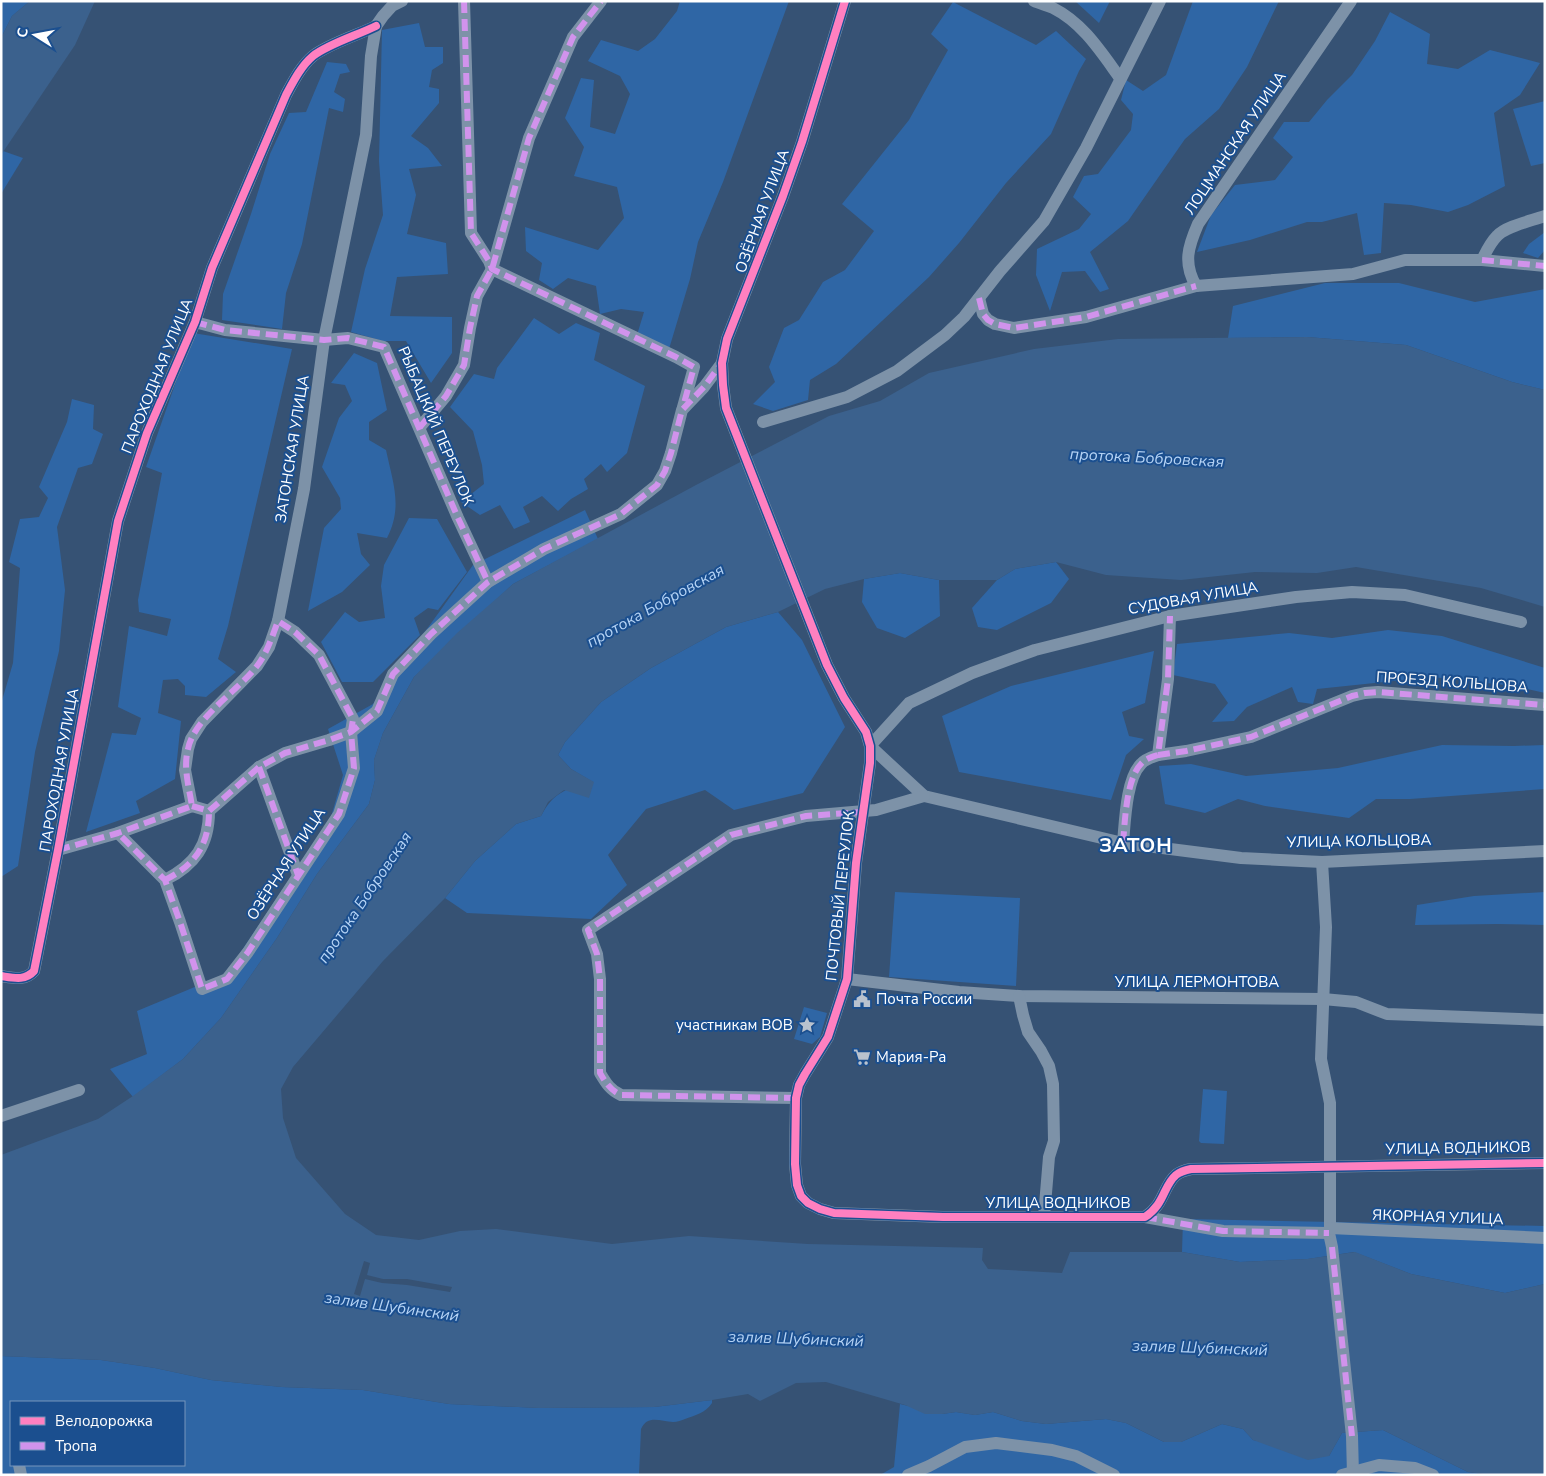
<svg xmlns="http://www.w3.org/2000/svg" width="1546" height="1476" font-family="'Nunito Sans',sans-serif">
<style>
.green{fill:#2f66a5;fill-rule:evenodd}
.water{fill:#3b618d}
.pier{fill:#365274}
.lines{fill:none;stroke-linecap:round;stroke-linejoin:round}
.minor{stroke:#7d92a8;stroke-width:12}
.quiet{stroke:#d193ec;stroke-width:6;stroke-dasharray:12 6;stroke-linecap:butt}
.cycleway-casing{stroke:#1b4f8f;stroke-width:11}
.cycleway{stroke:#ff80c0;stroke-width:8}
.labels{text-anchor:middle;stroke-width:4;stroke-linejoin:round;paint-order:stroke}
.street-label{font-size:15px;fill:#fff;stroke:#1b4f8f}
.poi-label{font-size:15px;fill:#fff;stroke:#1b4f8f;text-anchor:start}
.water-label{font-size:16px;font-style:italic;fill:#b5d3f5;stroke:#1b4f8f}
.district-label{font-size:20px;font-weight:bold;letter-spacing:1px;fill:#fff;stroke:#1b4f8f}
</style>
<rect width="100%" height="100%" fill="#365274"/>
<g class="green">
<path d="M1 1H30L12 16 1 38Z"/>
<path d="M680 1H789L723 182 698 242 690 279 669 349 637 335 644 312 621 309 600 314 596 286 568 278 553 289 539 280 542 263 526 251 525 227 598 250 624 218 617 187 574 176 584 147 565 118 581 78 594 80 590 127 615 134 630 94 620 76 588 61 601 40 638 51 655 39 677 11Z"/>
<path d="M1075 1H1110L1099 23Z"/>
<path d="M1193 1H1279L1247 67 1219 109 1185 139 1128 221 1090 252 1109 289 1100 292 1085 271 1062 272 1050 311 1036 275 1037 249 1079 229 1091 214 1073 197 1084 176 1098 174 1131 130 1133 114 1121 100 1126 80 1143 91 1166 75Z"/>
<path d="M953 2 1036 45 1056 31 1086 59 1079 71 1051 134 1006 183 959 243 929 277 836 364 810 380 808 400 773 411 753 404 775 382 769 367 784 328 799 320 823 282 845 270 874 231 842 204 909 120 948 50 931 34Z"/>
<path d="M1390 12 1430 34 1427 64 1458 69 1490 50 1540 63 1520 95 1494 113 1505 186 1468 205 1448 212 1411 205 1384 203 1381 253 1364 255 1357 213 1322 222H1307L1250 240 1197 252 1211 215 1235 185 1275 180 1293 157 1273 138 1284 122H1309L1327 100 1352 75 1375 41Z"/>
<path d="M419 23 425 47H443V63L432 70 429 87 439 89V103L411 136 428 148 442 166 409 169 416 195 407 234 446 243 448 274 397 277 390 316 452 317V353L431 383 406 341H383L351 332 365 269 383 215 379 161 382 30Z"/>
<path d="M327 62 346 64 350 72 340 74 334 92 345 99 343 112 329 108 302 244 286 293 282 329 222 320 223 294 251 214 270 154 289 113 306 112Z"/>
<path d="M1545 101V163L1531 166 1513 109Z"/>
<path d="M3 151 23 158 1 194V155Z"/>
<path d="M1545 232V250L1538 258 1523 253 1529 244Z"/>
<path d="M1325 283H1399L1475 302 1545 289V390L1512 382 1406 345 1307 337 1228 338 1233 306Z"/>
<path d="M534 318 559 334 576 323 600 333 594 360 645 386 627 453 607 472 601 464 584 479 588 489 571 499 558 511 542 496 523 507 530 522 514 529 500 505 480 515 461 502 484 484 482 465 473 431 450 407 474 374 494 379 497 368Z"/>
<path d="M193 333 292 349 228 626 218 659 236 672 206 697 185 695V686L178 679 163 680 158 713 181 721 175 779 136 801 140 813 86 832 112 733 136 735 141 718 118 707 129 626 167 636 171 619 139 612 138 600 162 473 146 467Z"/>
<path d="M354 353 377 363 387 410 369 422V440L386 450C393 483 403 507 387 538L357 533 361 554 370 565 342 592 308 611 324 528 341 509 340 498 322 467 339 418 352 401 345 385 331 383Z"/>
<path d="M72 399 94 405 93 429 103 434 92 464 78 468 57 527 65 590 59 651 35 752 18 866 1 877V704L13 663 20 568 9 562 20 519 39 517 48 498 39 487 67 422Z"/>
<path d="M585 510 598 539 513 584 414 677 383 733 374 760 375 780 369 804 317 874 277 938 221 1018 183 1059 133 1097 110 1069 147 1054 137 1011 226 974 331 817 343 775 328 729 373 704 473 565Z"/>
<path d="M409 518 437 519 467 572 438 610 428 608 414 618 420 635 373 682H342L321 642 345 612 359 622 385 618 381 586 384 565Z"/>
<path d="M1056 562 1069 579 1051 603 997 630 978 627 972 608 997 580 1015 569Z"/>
<path d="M900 573 939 580 940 616 905 638 877 628 862 602 864 579Z"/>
<path d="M778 612 802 640 845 727 803 793 734 810 705 790 646 809 608 855 627 885 591 919 467 913 445 898 475 861 516 824 541 816C555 790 567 789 593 782L571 769 558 755 565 742 601 702 651 668 726 627Z"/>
<path d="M1388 630 1442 636 1545 668V693L1514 686 1432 677 1317 689 1313 704 1298 702 1292 687 1247 707 1234 721 1212 722 1228 703 1215 684 1173 675 1177 644 1289 633 1332 638Z"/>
<path d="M1154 651 1145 703 1122 712 1129 736 1144 739 1126 755 1111 800 959 772 942 716 1011 686Z"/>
<path d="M1442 745 1514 746 1545 745V789L1410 799H1376L1349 818 1265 806 1238 799 1205 813 1165 804 1159 766 1191 764 1246 776 1338 768Z"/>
<path d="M895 892 1020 898 1016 986 889 977Z"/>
<path d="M1545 892V925L1497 924 1415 925 1417 905 1474 896Z"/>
<path d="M804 1007 827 1013 820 1037 812 1044 794 1039Z"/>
<path d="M1203 1089 1227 1091 1224 1144 1201 1143 1199 1141Z"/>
<path d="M1183 1219 1545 1226V1284L1505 1293 1411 1274 1354 1252 1308 1259 1240 1262 1182 1252Z"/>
<path d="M1 1356 101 1360 155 1368 211 1380 282 1387 363 1390 449 1404 539 1408 654 1407 712 1400V1403C705 1413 696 1415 685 1419 682 1420 677 1422 673 1422 661 1422 648 1414 641 1429L639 1475H1ZM11 1402H184V1465H11Z"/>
<path d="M900 1404 942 1414 956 1412 975 1415 993 1412 1022 1421 1046 1424 1106 1419 1126 1423 1164 1442H1181L1222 1424 1243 1429 1253 1440 1329 1456 1342 1433 1383 1430 1468 1472 1490 1475H880L894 1467Z"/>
</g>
<g class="water">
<path d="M30 1H95L75 45 1 155V38L12 16Z"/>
<path d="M1307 337 1406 345 1512 382 1545 390V607L1481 588 1356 567 1317 573 1255 572 1181 580 1106 575 1056 562 1015 569 997 580H939L900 573 864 579 825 589 778 612 726 627 651 668 601 702 565 742 558 755 571 769 594 782 589 798 564 790 548 802 541 816 516 824 475 861 445 898 383 961 293 1067 281 1089 283 1118 296 1158 345 1214 376 1235 419 1240 460 1231 496 1229 612 1244 689 1236 808 1244 983 1248 982 1260 988 1269 1062 1273 1070 1252H1182L1240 1262 1307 1259 1355 1252 1411 1274 1505 1293 1545 1284V1475H1490L1468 1472 1383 1430 1342 1433 1329 1456 1308 1460 1253 1440 1243 1429 1222 1424 1181 1442H1164L1126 1423 1106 1419 1046 1424 1022 1421 993 1412 975 1415 956 1412 942 1414H925L905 1405 826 1382 796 1383 760 1401 748 1394 712 1400 654 1407 539 1408 449 1404 363 1390 282 1387 211 1380 155 1368 101 1360 1 1356V1155L98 1119 133 1096 183 1059 221 1018 277 938 317 874 369 804 375 780 374 760 383 733 414 677 457 633 513 584 696 485 829 416 880 401 929 373 1034 349 1118 339Z"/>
</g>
<path class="pier" d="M364 1261 370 1263 367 1275 383 1279H407L452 1287 450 1292 407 1285 382 1283 365 1279 360 1296 354 1294Z"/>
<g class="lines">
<g class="minor">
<path d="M464 1 471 233 489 261 492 269 676 357 694 367 683 407"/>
<path d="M845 1 802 142 783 196 727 339 722 363 723 385 726 408 827 665 844 698 866 732 870 746V763L856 863 847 979 828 1037 805 1074 799 1085 796 1098 795 1164 797 1185 801 1196 808 1203 820 1209 834 1213 943 1217H1145C1165 1204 1163 1186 1176 1175 1181 1171 1186 1170 1191 1169L1545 1163"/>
<path d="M1034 1C1040 4 1047 5 1053 8 1083 23 1101 52 1120 78"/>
<path d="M1482 260 1545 266"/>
<path d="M1196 286C1183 263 1188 247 1198 224L1351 1"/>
<path d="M979 298 983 314 988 320 995 324 1014 328 1086 317 1196 286 1353 274 1405 260H1482C1486 252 1490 243 1497 236 1506 226 1531 221 1545 216"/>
<path d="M195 322 225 330 324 340 348 338 384 347 458 518 488 582"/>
<path d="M763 422 847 397 897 371 945 335 964 317 1000 271 1044 221 1086 148 1160 1"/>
<path d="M420 427 446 396 464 365 470 328 477 296 492 269 529 138 573 37 601 1"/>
<path d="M870 746 924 796 1123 843 1241 858 1322 862 1545 851"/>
<path d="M870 746 909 703 972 673 1035 650 1170 616 1296 597 1352 592 1405 595 1521 622"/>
<path d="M1158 755 1186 751 1251 737 1352 696 1365 693 1378 692 1545 705"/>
<path d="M259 767 298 875"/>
<path d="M192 806 209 811 259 767 285 753 329 740 351 732 377 711 393 674 431 634 488 582 544 549 621 514 657 485 665 471 671 453 682 410 704 387 722 363"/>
<path d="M118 833 165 880 180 922 202 989 227 979 248 952 339 814 354 768 351 732 353 719 319 655 295 632 278 621"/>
<path d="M1123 843C1125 822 1126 779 1141 764 1145 759 1152 757 1158 755L1168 679 1170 616"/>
<path d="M58 850 118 833 192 806 185 770 188 749 191 739 202 722 257 666 269 647 278 621 304 489 324 340 366 135 371 56 376 26 383 16 392 6 402 1"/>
<path d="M1322 862 1326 927 1321 1059 1330 1103V1228L1329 1233 1332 1247 1352 1436 1353 1475"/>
<path d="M165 880C195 865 209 845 209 811"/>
<path d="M1 976C14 978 25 981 34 971L58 850 118 521 147 433 195 322 212 268 286 95C293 82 301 66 313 56 328 44 358 35 376 26"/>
<path d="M847 979 959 992 1019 996 1323 999 1356 1002 1387 1014 1545 1020"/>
<path d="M1019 996 1023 1015 1028 1032 1041 1051 1049 1066 1053 1084 1054 1141 1049 1157 1044 1217"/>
<path d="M796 1098 621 1095C610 1090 606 1083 600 1073V979L597 954 588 930 731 835 806 816 876 810 924 796"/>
<path d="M1 1116 79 1090"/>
<path d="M1145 1217 1223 1231 1329 1233"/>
<path d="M1330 1228 1545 1238"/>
<path d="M19 1465 21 1475"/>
<path d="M908 1475 929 1466 965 1447 996 1443 1052 1450 1076 1456 1114 1475"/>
<path d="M1342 1475 1379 1465 1415 1468 1433 1475"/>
</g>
<g class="quiet">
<path d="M464 1 471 233 489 261 492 269 676 357 694 367 683 407"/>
<path d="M1482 260 1545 266"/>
<path d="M979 298 983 314 988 320 995 324 1014 328 1086 317 1196 286"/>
<path d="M195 322 225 330 324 340 348 338 384 347 458 518 488 582"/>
<path d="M420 427 446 396 464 365 470 328 477 296 492 269 529 138 573 37 601 1"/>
<path d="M1158 755 1186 751 1251 737 1352 696 1365 693 1378 692 1545 705"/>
<path d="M259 767 298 875"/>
<path d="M192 806 209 811 259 767 285 753 329 740 351 732 377 711 393 674 431 634 488 582 544 549 621 514 657 485 665 471 671 453 682 410 704 387 721 364"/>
<path d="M1123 843C1125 822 1126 779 1141 764 1145 759 1152 757 1158 755L1168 679 1170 616"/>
<path d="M58 850 118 833 192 806C189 787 183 768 188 749 194 718 238 691 257 666 267 653 272 637 278 621L295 632 319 655 353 719 351 732 354 768 339 814 248 952 227 979 202 989 180 922 165 880 118 833"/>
<path d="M165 880C195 865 209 845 209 811"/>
<path d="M796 1098 621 1095C610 1090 606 1083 600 1073V979L597 954 588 930 731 835 806 816 862 812"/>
<path d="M1145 1217 1223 1231 1329 1233"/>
<path d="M1332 1247 1352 1436"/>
</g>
<g class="cycleway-casing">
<g id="cycleway">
<path d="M845 1 802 142 783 196 727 339 722 363 723 385 726 408 827 665 844 698 866 732 870 746V763L856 863 847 979 828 1037 805 1074 799 1085 796 1098 795 1164 797 1185 801 1196 808 1203 820 1209 834 1213 943 1217H1145C1165 1204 1163 1186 1176 1175 1181 1171 1186 1170 1191 1169L1545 1163"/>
<path d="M1 976C14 978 25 981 34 971L58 850 118 521 147 433 195 322 212 268 286 95C293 82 301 66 313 56 328 44 358 35 376 26"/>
</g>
</g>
<use href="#cycleway" class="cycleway"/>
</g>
<defs>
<g id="civic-bare" transform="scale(1.35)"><path d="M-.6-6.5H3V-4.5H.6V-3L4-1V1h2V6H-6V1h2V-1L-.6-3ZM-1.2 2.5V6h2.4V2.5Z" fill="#b9c2ce" stroke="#1b4f8f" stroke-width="2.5" paint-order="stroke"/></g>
<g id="sight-bare" transform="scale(1.35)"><path d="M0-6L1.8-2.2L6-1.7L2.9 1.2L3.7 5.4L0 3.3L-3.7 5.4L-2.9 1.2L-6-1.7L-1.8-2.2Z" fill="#b9c2ce" stroke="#1b4f8f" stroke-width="2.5" paint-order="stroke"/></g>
<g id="supermarket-bare" transform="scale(1.35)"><path d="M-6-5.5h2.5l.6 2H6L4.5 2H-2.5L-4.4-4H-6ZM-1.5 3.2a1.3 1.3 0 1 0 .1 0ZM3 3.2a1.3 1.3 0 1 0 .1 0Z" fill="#b9c2ce" stroke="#1b4f8f" stroke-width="2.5" paint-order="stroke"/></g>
</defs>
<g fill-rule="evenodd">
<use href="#civic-bare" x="862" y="999"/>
<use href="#sight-bare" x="807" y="1025"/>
<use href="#supermarket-bare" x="862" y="1057"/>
</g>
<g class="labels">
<g class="street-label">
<text transform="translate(1235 143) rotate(-56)" y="5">ЛОЦМАНСКАЯ УЛИЦА</text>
<text transform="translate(762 211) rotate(-70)" y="5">ОЗЁРНАЯ УЛИЦА</text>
<text transform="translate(157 376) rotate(-68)" y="5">ПАРОХОДНАЯ УЛИЦА</text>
<text transform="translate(436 426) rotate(67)" y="5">РЫБАЦКИЙ ПЕРЕУЛОК</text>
<text transform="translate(292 449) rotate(-81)" y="5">ЗАТОНСКАЯ УЛИЦА</text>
<text transform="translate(1193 598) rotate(-10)" y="5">СУДОВАЯ УЛИЦА</text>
<text transform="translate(1452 682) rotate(4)" y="5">ПРОЕЗД КОЛЬЦОВА</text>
<text transform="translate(59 770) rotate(-80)" y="5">ПАРОХОДНАЯ УЛИЦА</text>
<text transform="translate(1359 841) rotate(-1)" y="5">УЛИЦА КОЛЬЦОВА</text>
<text transform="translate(286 864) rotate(-57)" y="5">ОЗЁРНАЯ УЛИЦА</text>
<text transform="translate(840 896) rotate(-84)" y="5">ПОЧТОВЫЙ ПЕРЕУЛОК</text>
<text x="1197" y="987">УЛИЦА ЛЕРМОНТОВА</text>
<text transform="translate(1458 1148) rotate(-1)" y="5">УЛИЦА ВОДНИКОВ</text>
<text x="1058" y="1208">УЛИЦА ВОДНИКОВ</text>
<text transform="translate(1438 1217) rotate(2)" y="5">ЯКОРНАЯ УЛИЦА</text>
</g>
<g class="poi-label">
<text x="876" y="1004">Почта России</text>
<text x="793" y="1030" text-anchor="end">участникам ВОВ</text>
<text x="876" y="1062">Мария-Ра</text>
</g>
<g class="water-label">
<text transform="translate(1147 457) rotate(3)" y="6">протока Бобровская</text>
<text transform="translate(655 605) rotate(-29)" y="6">протока Бобровская</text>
<text transform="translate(364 897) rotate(-56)" y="6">протока Бобровская</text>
<text transform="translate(392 1306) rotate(8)" y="6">залив Шубинский</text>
<text transform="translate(796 1338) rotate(2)" y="6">залив Шубинский</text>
<text transform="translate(1200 1347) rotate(2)" y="6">залив Шубинский</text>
</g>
<g class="district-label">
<text x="1136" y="852">ЗАТОН</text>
</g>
</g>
<rect width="1546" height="1476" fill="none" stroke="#ffffff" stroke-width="5"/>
<rect x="10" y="1401" width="175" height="65" fill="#1b4f8f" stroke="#7695bc"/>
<rect x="20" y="1417" width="25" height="8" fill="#ff80c0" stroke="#7695bc"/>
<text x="55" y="1426" font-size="15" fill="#ffffff">Велодорожка</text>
<rect x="20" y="1442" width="25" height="8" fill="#d193ec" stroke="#7695bc"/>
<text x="55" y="1451" font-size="15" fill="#ffffff">Тропа</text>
<g transform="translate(35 35) rotate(281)" stroke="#1b4f8f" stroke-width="4" paint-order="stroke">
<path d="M0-4L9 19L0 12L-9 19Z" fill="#ffffff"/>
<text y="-8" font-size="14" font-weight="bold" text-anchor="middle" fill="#ffffff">С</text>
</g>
</svg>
